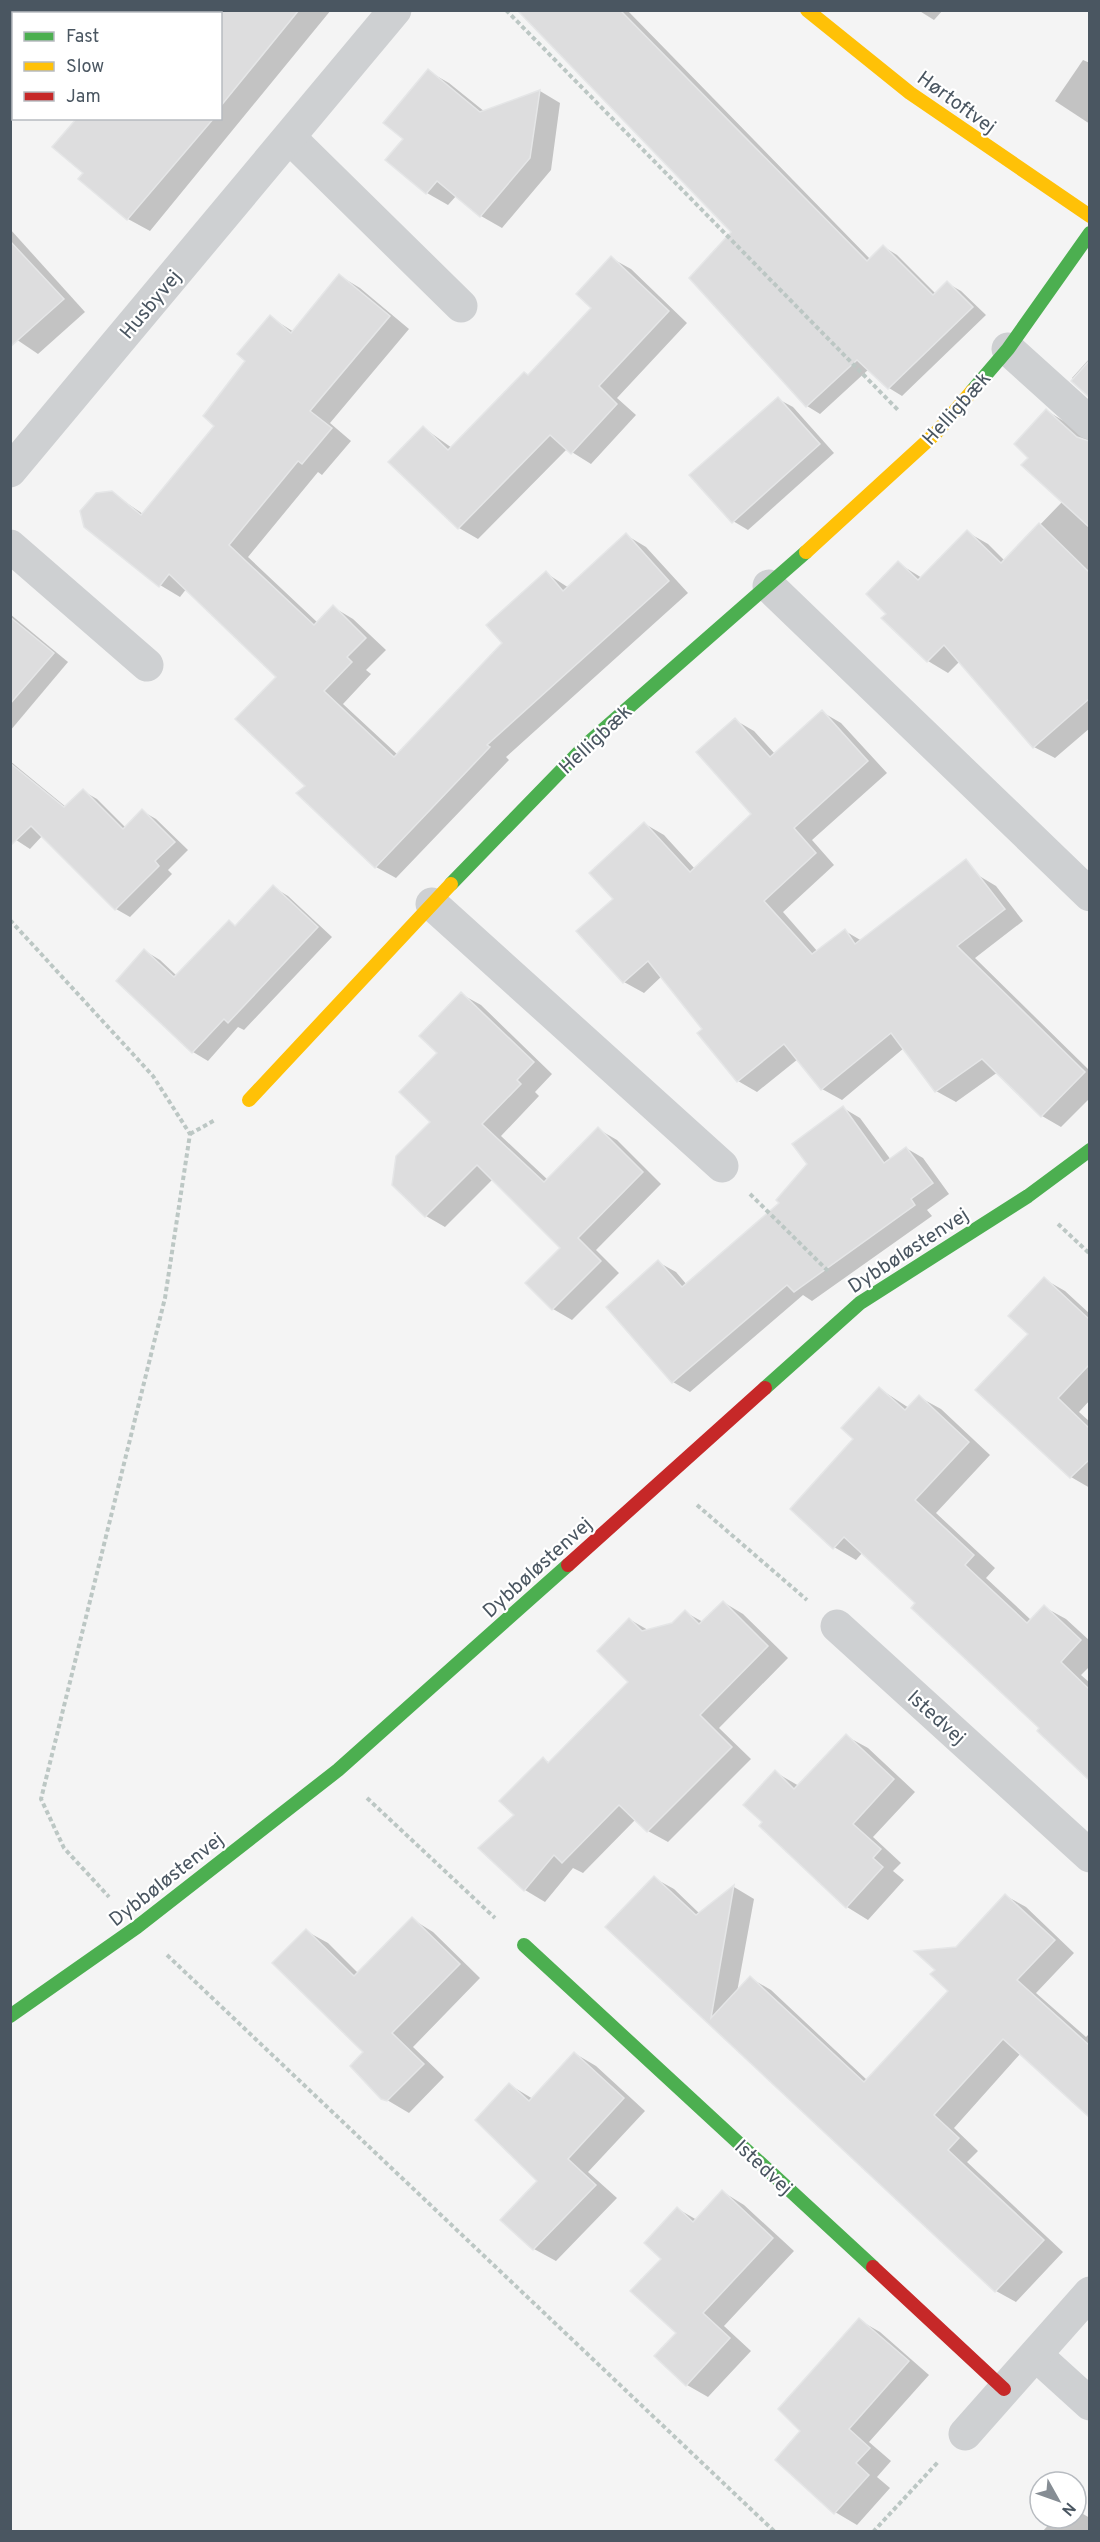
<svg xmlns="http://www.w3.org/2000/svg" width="1100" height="2542" font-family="Overpass,sans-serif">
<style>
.shadow{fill:#0003}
.building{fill:#ddddde;stroke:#e5e6e7;stroke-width:1.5}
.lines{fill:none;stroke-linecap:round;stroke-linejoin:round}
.path{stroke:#bcc7c4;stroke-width:4;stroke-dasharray:4.5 3;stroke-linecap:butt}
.street{stroke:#ced0d2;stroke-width:33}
.fast{stroke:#4caf50;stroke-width:14}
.slow{stroke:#ffc107;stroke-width:14}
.jam{stroke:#c62828;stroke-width:14}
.labels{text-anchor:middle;stroke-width:4.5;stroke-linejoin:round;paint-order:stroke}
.street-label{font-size:20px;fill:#4a5661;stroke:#fff}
</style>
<rect width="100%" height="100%" fill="#f4f4f4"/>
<g class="shadow">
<path d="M216 10H331L150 231 128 219 80 179 85 173 79 118H220V14H214Z"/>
<path d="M518 10H627L871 260 884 247 897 255 936 294 947 283 961 291 986 315 902 396 889 388 869 369 820 414 807 406 734 232Z"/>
<path d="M918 10H943L934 20Z"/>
<path d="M1083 60 1090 63V124L1055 101Z"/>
<path d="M428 71 449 83 485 112 540 91 560 103 551 170 502 228 481 216 457 195 448 205 427 193 387 160 405 138Z"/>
<path d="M10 229 85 312 38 354 10 335Z"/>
<path d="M611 258 631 269 687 323 617 398 636 415 591 464 567 449 478 539 459 528 390 462 424 428 452 448 529 376 593 308Z"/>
<path d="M340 276 360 288 409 329 330 423 351 441 322 475 318 472 248 557 318 623 333 607 353 619 386 650 366 670 371 674 343 704 398 755 504 643 546 573 569 588 626 535 646 547 688 593 506 757 509 760 396 878 376 867 307 786 278 677 187 588 180 597 160 585 112 493 143 514 216 425 270 317 294 332Z"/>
<path d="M1090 358V396L1072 378Z"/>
<path d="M778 399 793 407 834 453 748 530 733 521Z"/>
<path d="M1047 411 1067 423 1090 441V728L1055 758 1034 747 960 661 948 673 928 661 888 614 898 563 922 578 967 532 988 544 1005 561 1063 501 1031 458Z"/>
<path d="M10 614 68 662 10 731Z"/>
<path d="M822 712 841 723 887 773 812 840 834 865 783 912 818 952 845 931 862 941 961 865 996 886 1023 921 975 958 1090 1071V1098L1061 1127 1042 1116 998 1072 956 1102 936 1091 904 1048 842 1100 822 1089 798 1059 757 1092 738 1081 705 1030 662 976 644 993 624 982 579 931 615 899 645 824 664 835 695 869 753 814 735 720 754 731 775 754Z"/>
<path d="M10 761 66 807 83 791 97 799 126 828 142 811 156 819 188 850 168 870 172 874 130 917 116 909 43 835 30 849 10 836Z"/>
<path d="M273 887 288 896 332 937 244 1030 238 1027 208 1061 193 1052 145 951 160 960 177 976 229 922 236 926Z"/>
<path d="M461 994 481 1005 552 1074 535 1092 539 1096 501 1136 548 1180 598 1129 617 1140 661 1184 596 1250 619 1273 572 1320 553 1309 562 1248 493 1179 445 1227 426 1216 439 1053Z"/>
<path d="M843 1108 860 1118 891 1160 906 1148 923 1158 949 1194 927 1210 932 1216 812 1301 803 1295 690 1392 673 1382 658 1262 676 1272 687 1285 782 1203Z"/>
<path d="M1044 1279 1065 1291 1090 1314V1400L1079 1412 1090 1422V1488L1071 1477 1030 1334Z"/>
<path d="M880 1389 909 1408 919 1397 941 1409 990 1455 936 1513 995 1568 986 1578 1031 1620 1044 1607 1066 1619 1090 1641V1666L1081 1675 1090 1683V1776L913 1608 917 1603 863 1552 856 1560 834 1547 855 1439Z"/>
<path d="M723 1602 743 1614 788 1658 719 1728 751 1759 668 1842 648 1831 636 1819 583 1873 573 1868 545 1902 525 1890 480 1848 516 1815 543 1759 550 1763 630 1682 629 1619 648 1630 673 1624 685 1612 703 1622Z"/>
<path d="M846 1736 868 1748 915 1792 873 1837 901 1863 893 1871 904 1880 868 1920 847 1907 761 1826 775 1772 799 1786Z"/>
<path d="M654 1878 674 1889 700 1914 734 1887 754 1899 737 1992 750 1978 771 1990 867 2080 950 1991 957 1949 1006 1896 1026 1907 1074 1953 1036 1993 1086 2037 1090 2033V2115L1021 2053 954 2128 978 2151 967 2162 1063 2252 1016 2302 996 2291 607 1927Z"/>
<path d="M412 1919 433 1932 480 1978 413 2047 444 2077 409 2113 382 2097 365 2052 306 1931 328 1943 359 1974Z"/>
<path d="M574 2053 596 2066 645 2111 588 2172 617 2198 556 2261 534 2249 539 2181 510 2085 533 2099Z"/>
<path d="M723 2192 744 2205 794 2251 724 2326 751 2351 708 2397 687 2385 663 2259 678 2209 697 2220Z"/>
<path d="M859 2320 880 2332 929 2375 869 2442 891 2461 877 2477 890 2488 857 2525 835 2512Z"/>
<path d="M1076 2510 1090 2518V2532H1042L1055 2518H1076Z"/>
</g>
<g class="building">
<path d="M220 10H299L220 107Z"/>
<path d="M517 10H620L867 261 883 245 933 295 947 281 973 307 888 389 857 360 806 407 689 278 731 232Z"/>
<path d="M428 69 480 112 540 90 530 158 480 217 437 181 426 194 385 160 403 139 383 123Z"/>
<path d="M77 118H214L127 220 78 179 83 173 52 147Z"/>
<path d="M10 241 64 299 10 347Z"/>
<path d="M611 256 669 311 599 386 617 404 571 454 550 435 458 529 388 462 423 426 448 450 524 372 528 375 591 308 576 294Z"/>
<path d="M339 274 390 316 310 411 332 428 302 464 298 461 229 545 314 625 333 605 366 638 347 657 352 662 324 691 394 757 502 643 486 625 546 571 563 591 626 533 669 581 487 745 490 747 375 868 296 793 305 786 235 719 276 677 169 574 159 587 84 527 80 511 96 493 112 491 141 515 214 426 203 416 245 361 237 354 270 315 291 333Z"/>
<path d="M1089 361V397L1071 381Z"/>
<path d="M778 397 820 444 732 523 689 475Z"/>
<path d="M1046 409 1077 437 1089 441V527L1021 465 1028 458 1014 444Z"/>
<path d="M1039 523 1089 572V699L1033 748 944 645 927 662 881 618 886 614 866 594 898 561 918 580 967 530 1001 563Z"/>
<path d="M10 617 54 653 10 704Z"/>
<path d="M822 710 868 761 794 828 816 853 764 901 812 954 845 929 855 944 966 859 1005 909 957 946 1085 1072 1041 1117 982 1059 935 1092 891 1033 821 1090 784 1044 737 1082 697 1033 702 1029 648 961 623 983 576 931 613 899 589 873 644 822 690 872 751 814 696 752 735 718 770 757Z"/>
<path d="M10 763 64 807 83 789 123 829 142 809 175 842 155 861 159 866 115 910 31 826 10 846Z"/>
<path d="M273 885 318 927 228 1023 224 1019 192 1053 116 981 144 949 174 977 229 920 235 926Z"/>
<path d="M461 992 534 1062 517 1080 521 1084 482 1124 544 1182 598 1127 643 1172 578 1238 601 1261 552 1310 525 1283 560 1248 477 1165 425 1217 392 1185 396 1156 430 1122 399 1092 437 1053 419 1036Z"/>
<path d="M843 1106 884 1163 906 1147 933 1183 911 1199 915 1205 794 1292 787 1285 672 1383 606 1307 658 1260 682 1287 779 1203 776 1200 807 1164 792 1144Z"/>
<path d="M1044 1277 1089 1319V1365L1058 1398 1089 1428V1460L1070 1478 975 1390 1028 1334 1008 1316Z"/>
<path d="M879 1387 905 1410 919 1395 969 1442 915 1500 974 1555 965 1565 1027 1623 1044 1605 1081 1640 1061 1662 1089 1689V1780L1037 1731 1039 1728 911 1608 915 1603 844 1537 833 1549 790 1509 853 1439 841 1428Z"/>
<path d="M723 1601 768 1646 700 1715 732 1747 647 1832 619 1805 562 1863 554 1855 524 1891 478 1848 514 1815 499 1801 543 1757 548 1763 628 1682 597 1651 629 1618 642 1631 672 1623 685 1610 699 1624Z"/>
<path d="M846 1734 894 1779 853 1824 881 1849 873 1858 883 1867 846 1908 759 1826 762 1822 743 1805 775 1770 794 1789Z"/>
<path d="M654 1876 696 1915 734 1885 711 2018 750 1976 864 2082 948 1991 930 1974 935 1970 914 1951 956 1947 1005 1894 1055 1940 1017 1980 1089 2045V2117L1003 2039 934 2115 959 2138 948 2150 1044 2240 995 2292 605 1927Z"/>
<path d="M412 1917 460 1964 392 2033 424 2064 387 2101 381 2099 350 2066 363 2052 272 1963 306 1929 354 1976Z"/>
<path d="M574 2052 624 2098 568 2159 596 2185 533 2250 500 2220 537 2181 475 2120 509 2083 529 2101Z"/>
<path d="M722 2190 773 2238 703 2313 730 2338 686 2386 654 2356 676 2333 630 2291 661 2259 644 2243 677 2207 693 2222Z"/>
<path d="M859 2318 909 2361 849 2429 870 2448 856 2463 869 2475 834 2514 775 2460 800 2431 778 2409Z"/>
</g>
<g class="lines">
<g class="path">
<path d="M506 10 898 410"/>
<path d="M60 14 63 10"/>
<path d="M10 60 14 57"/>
<path d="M10 920 153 1076 190 1134 165 1298 41 1799 64 1848 109 1897"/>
<path d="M190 1134 215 1120"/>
<path d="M750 1194 830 1273"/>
<path d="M1058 1224 1090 1254"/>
<path d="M697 1505 807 1600"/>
<path d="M367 1798 495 1918"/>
<path d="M167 1955 775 2532"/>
<path d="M873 2532 938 2462"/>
</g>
<g class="street">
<path d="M290 138 461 306"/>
<path d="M1008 349 1090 423"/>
<path d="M10 471 395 10"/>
<path d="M10 546 147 665"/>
<path d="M769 586 1090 895"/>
<path d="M432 904 722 1166"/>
<path d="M837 1626 1090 1856"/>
<path d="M1036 2355 1090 2404"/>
<path d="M965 2434 1090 2293"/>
</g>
<g class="fast">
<path d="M972 391 1008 349 1090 233"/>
<path d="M451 884 588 743 806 552"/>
<path d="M765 1388 860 1303 1028 1196 1090 1150"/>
<path d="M524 1945 873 2267"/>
<path d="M10 2016 137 1927 338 1770 568 1565"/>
</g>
<g class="slow">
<path d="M807 10 910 93 1090 216"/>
<path d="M806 552 936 433 972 391"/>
<path d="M249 1100 451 884"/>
</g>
<g class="jam">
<path d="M568 1565 765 1388"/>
<path d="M873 2267 1004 2389"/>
</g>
</g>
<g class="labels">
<g class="street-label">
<text transform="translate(957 102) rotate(36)" y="7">Hørtoftvej</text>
<text transform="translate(150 304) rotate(-50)" y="7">Husbyvej</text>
<text transform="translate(956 408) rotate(-48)" y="7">Helligbæk</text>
<text transform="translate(595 739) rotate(-43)" y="7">Helligbæk</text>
<text transform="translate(908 1250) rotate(-33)" y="7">Dybbøløstenvej</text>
<text transform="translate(537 1567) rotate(-42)" y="7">Dybbøløstenvej</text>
<text transform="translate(937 1717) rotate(42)" y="7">Istedvej</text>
<text transform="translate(166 1879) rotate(-38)" y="7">Dybbøløstenvej</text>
<text transform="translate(764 2167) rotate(43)" y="7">Istedvej</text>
</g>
</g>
<rect width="1100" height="2542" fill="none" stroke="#4a5661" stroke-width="24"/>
<rect x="12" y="12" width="210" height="108" fill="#ffffff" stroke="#b7bbc0" stroke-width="1.5"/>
<rect x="24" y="32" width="30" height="9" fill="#4caf50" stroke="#b7bbc0" stroke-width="1.5"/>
<text x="66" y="42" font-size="18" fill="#4a5661">Fast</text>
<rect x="24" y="62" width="30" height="9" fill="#ffc107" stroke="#b7bbc0" stroke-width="1.5"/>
<text x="66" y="72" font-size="18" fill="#4a5661">Slow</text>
<rect x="24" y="92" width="30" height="9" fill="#c62828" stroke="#b7bbc0" stroke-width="1.5"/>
<text x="66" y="102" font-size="18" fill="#4a5661">Jam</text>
<g transform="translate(1058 2500) rotate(130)"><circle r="28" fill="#ffffff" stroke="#b7bbc0" stroke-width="1.5"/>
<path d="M0-4.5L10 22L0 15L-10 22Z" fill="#868d94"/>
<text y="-9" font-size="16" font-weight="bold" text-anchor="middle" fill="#4a5661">N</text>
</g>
</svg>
